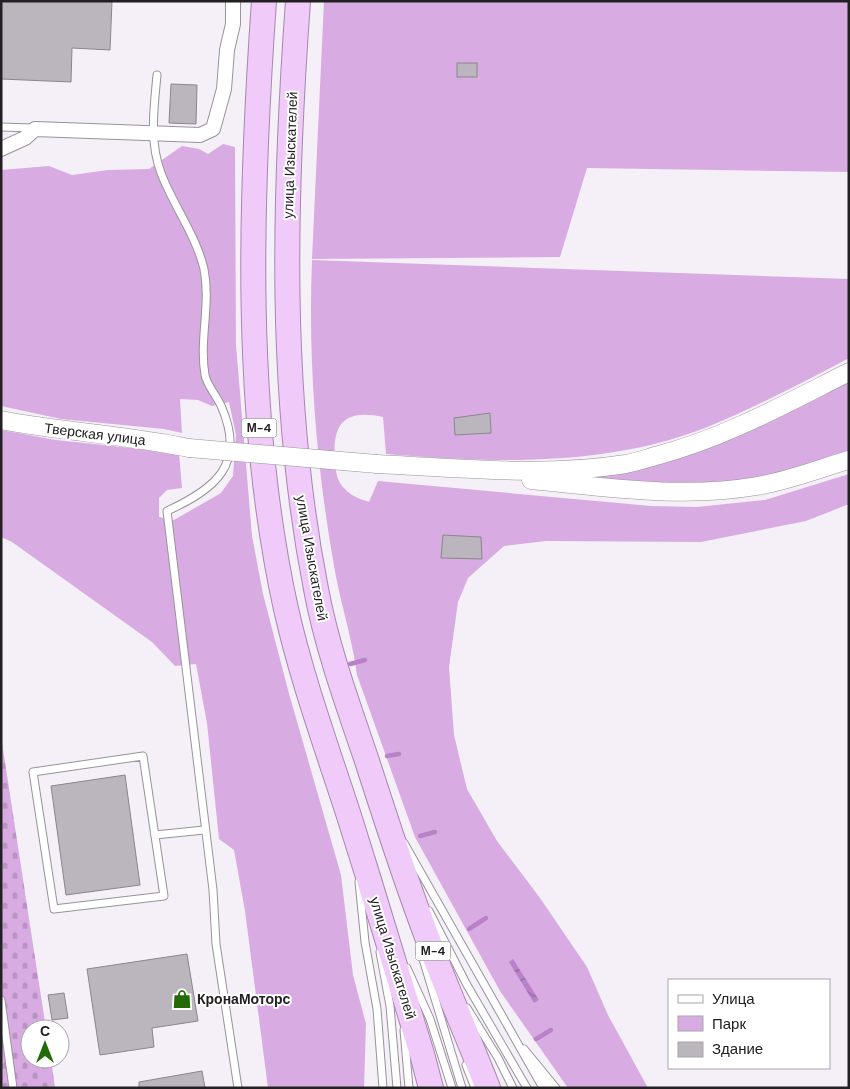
<svg xmlns="http://www.w3.org/2000/svg" width="850" height="1089" font-family="'DM Sans',sans-serif">
<style>
.green{fill:#d8ace3}
.cemetery{fill:url(#cemetery-stones)}
.water{fill:url(#water-waves)}
.lines{fill:none;stroke-linecap:round;stroke-linejoin:round}
.stream{stroke:#b981c7;stroke-width:4.5}
.building{fill:#bbb6bd;stroke:#8b868d}
.service-casing{stroke:#98939a;stroke-width:9}
.minor-casing{stroke:#98939a;stroke-width:16}
.tertiary-casing{stroke:#98939a;stroke-width:19}
.trunk-casing{stroke:#a687ae;stroke-width:26}
.service{stroke:#fff;stroke-width:7}
.minor{stroke:#fff;stroke-width:14}
.tertiary{stroke:#fff;stroke-width:18}
.trunk{stroke:#f0cbfa;stroke-width:24}
.tertiary-bridge-casing{stroke:#98939a;stroke-width:19;stroke-linecap:butt}
.tertiary-bridge{stroke:#fff;stroke-width:18}
.labels{text-anchor:middle;stroke-width:4;stroke-linejoin:round;paint-order:stroke}
.shield{fill:#fff;stroke:#646365;stroke-width:1}
.shield-label{font-size:12px;font-weight:bold;fill:#222023}
.street-label{font-size:14px;fill:#222023;stroke:#fff}
.poi-label{font-size:14px;font-weight:bold;fill:#222023;stroke:#fff;text-anchor:start}
</style>
<defs>
<pattern id="cemetery-stones" width="16" height="16" patternUnits="userSpaceOnUse" patternTransform="scale(1.25)"><rect width="16" height="16" fill="#d8ace3"/><path d="M2 7V4a2 2 0 0 1 4 0v3zM10 15v-3a2 2 0 0 1 4 0v3z" fill="#b994c2"/></pattern>
<pattern id="water-waves" width="16" height="10" patternUnits="userSpaceOnUse" patternTransform="scale(1.25)"><rect width="16" height="10" fill="#b981c7"/><path d="M0 5q4-4 8 0t8 0" fill="none" stroke="#9669a1"/></pattern>
</defs>
<rect width="100%" height="100%" fill="#f5eff7"/>
<g class="green">
<path d="M324 1H849V172L587 168 560 257 312 259Z"/>
<path d="M223 144 235 147 236 345 252 536 263 594 288 690 341 875 353 975 366 1024 364 1088H268L245 911 234 850 219 839 207 723 196 664 175 666 152 642 12 542 1 537V430L56 440 179 453 182 488 167 490 159 498V517L174 520 221 493 233 476 236 435 229 402 212 406 198 400 180 399 182 433 164 429 61 419 1 406V170L49 166 72 175 108 170 149 169 182 146 199 149 208 154Z"/>
<path d="M312 260 849 279V358C802 383 754 408 705 428 604 467 492 463 386 454L383 417C345 409 332 423 335 460 336 471 336 481 345 489 351 496 360 499 369 502L378 481 651 506 697 507 765 500 849 474V504L806 521 701 542 546 541 504 546 468 578 458 602 449 667 454 735 467 789 497 841 540 898 587 967 608 1015 648 1088H568L500 991 415 837 357 675C352 636 339 599 333 560 316 462 308 360 312 260Z"/>
<path d="M849 378V453L805 468 720 486 566 478 583 475Z"/>
</g>
<path class="cemetery" d="M1 736 46 1029H30V1059H51L55 1088H1Z"/>
<path class="water" d="M513 959 539 1000 534 1003 509 962Z"/>
<g class="lines">
<g class="stream">
<path d="M350 664 365 660"/>
<path d="M387 756 399 754"/>
<path d="M420 836 435 832"/>
<path d="M469 929 486 918"/>
<path d="M536 1039 551 1030"/>
</g>
</g>
<g class="building">
<path d="M1 1H112L110 50 72 48 71 82 1 79Z"/>
<rect x="457" y="63" width="20" height="14"/>
<path d="M171 84 197 85 196 124 169 123Z"/>
<path d="M490 413 491 433 455 435 454 418Z"/>
<path d="M443 535 481 537 482 559 441 558Z"/>
<path d="M125 775 140 885 66 895 51 786Z"/>
<path d="M187 954 198 1021 152 1028 154 1047 100 1055 87 969Z"/>
<path d="M64 993 68 1018 52 1020 48 995Z"/>
<path d="M202 1071 205 1088H139V1082Z"/>
</g>
<g class="lines">
<g class="service-casing">
<g id="service">
<path d="M157 75C154 108 149 141 161 173 173 205 196 235 204 269 211 305 199 339 205 375 207 386 218 397 222 408 246 465 215 489 167 511L213 890 216 944 238 1088"/>
<path d="M1 127 33 128"/>
<path d="M143 756 164 896 54 909 33 772Z"/>
<path d="M155 835 204 830"/>
<path d="M404 843 543 1088"/>
<path d="M359 882 365 942 377 1009 383 1088"/>
<path d="M429 911 467 985 527 1088"/>
<path d="M380 952 390 1006 397 1088"/>
<path d="M423 959 462 1088"/>
<path d="M407 968 430 1019 452 1088"/>
<path d="M1 1000 13 1088"/>
<path d="M467 1008 498 1058 513 1088"/>
<path d="M404 1030 409 1088"/>
<path d="M524 1049 556 1088"/>
<path d="M466 1065 475 1088"/>
<path d="M537 1069 549 1088"/>
</g>
</g>
<g class="minor-casing">
<path id="minor" d="M1 149 25 138 35 129 200 135 213 129 224 89 227 50 233 24V1"/>
</g>
<g class="tertiary-casing">
<g id="tertiary">
<path d="M1 420C64 432 127 435 189 448"/>
<path d="M377 464C460 468 543 477 626 464 637 462 648 458 659 455 726 437 787 403 849 372"/>
<path d="M531 480C606 487 682 499 757 486 788 481 818 469 849 460"/>
</g>
</g>
<g class="trunk-casing">
<g id="trunk">
<path d="M264 1C250 200 243 414 286 609 302 680 327 748 349 816 374 895 398 974 422 1054L431 1088"/>
<path d="M298 1C284 196 278 396 316 589 327 648 348 705 367 761 386 820 405 879 427 937 446 987 468 1037 488 1088"/>
</g>
</g>
<use href="#service" class="service"/>
<use href="#minor" class="minor"/>
<use href="#tertiary" class="tertiary"/>
<use href="#trunk" class="trunk"/>
<g class="tertiary-bridge-casing">
<path id="tertiary-bridge" d="M189 448 377 464"/>
</g>
<use href="#tertiary-bridge" class="tertiary-bridge"/>
</g>
<defs>
<g id="shop-bare" transform="scale(1.5)"><path d="M-5-2.5h2.3a2.7 3.5 0 0 1 5.4 0H5L5.5 6h-11ZM-1.5-2.5h3a1.5 2.3 0 0 0-3 0Z" fill="#236b07" stroke="#fff" stroke-width="2.5" paint-order="stroke"/></g>
</defs>
<g fill-rule="evenodd">
<use href="#shop-bare" x="182" y="999"/>
</g>
<g class="labels">
<g class="shield">
<rect x="241.5" y="418.5" width="35" height="19" rx="4"/>
<rect x="415.5" y="941.5" width="35" height="19" rx="4"/>
</g>
<g class="shield-label">
<text x="259" y="432">М-4</text>
<text x="433" y="955">М-4</text>
</g>
<g class="street-label">
<text transform="translate(290 155) rotate(-88)" y="5">улица Изыскателей</text>
<text transform="translate(95 434) rotate(7)" y="5">Тверская улица</text>
<text transform="translate(312 558) rotate(80)" y="5">улица Изыскателей</text>
<text transform="translate(393 958) rotate(73)" y="5">улица Изыскателей</text>
</g>
<g class="poi-label">
<text x="197" y="1004">КронаМоторс</text>
</g>
</g>
<rect width="850" height="1089" fill="none" stroke="#222023" stroke-width="5"/>
<rect x="668" y="979" width="162" height="90" fill="#ffffff" stroke="#a7a6a7"/>
<rect x="678" y="995" width="25" height="8" fill="#ffffff" stroke="#a7a6a7"/>
<text x="712" y="1004" font-size="15" fill="#222023">Улица</text>
<rect x="678" y="1016" width="25" height="15" fill="#d8ace3" stroke="#a7a6a7"/>
<text x="712" y="1029" font-size="15" fill="#222023">Парк</text>
<rect x="678" y="1042" width="25" height="15" fill="#bbb6bd" stroke="#a7a6a7"/>
<text x="712" y="1054" font-size="15" fill="#222023">Здание</text>
<g transform="translate(45 1044)"><circle r="24" fill="#ffffff" stroke="#a7a6a7"/>
<path d="M0-4L9 19L0 12L-9 19Z" fill="#236b07"/>
<text y="-8" font-size="14" font-weight="bold" text-anchor="middle" fill="#222023">С</text>
</g>
</svg>
